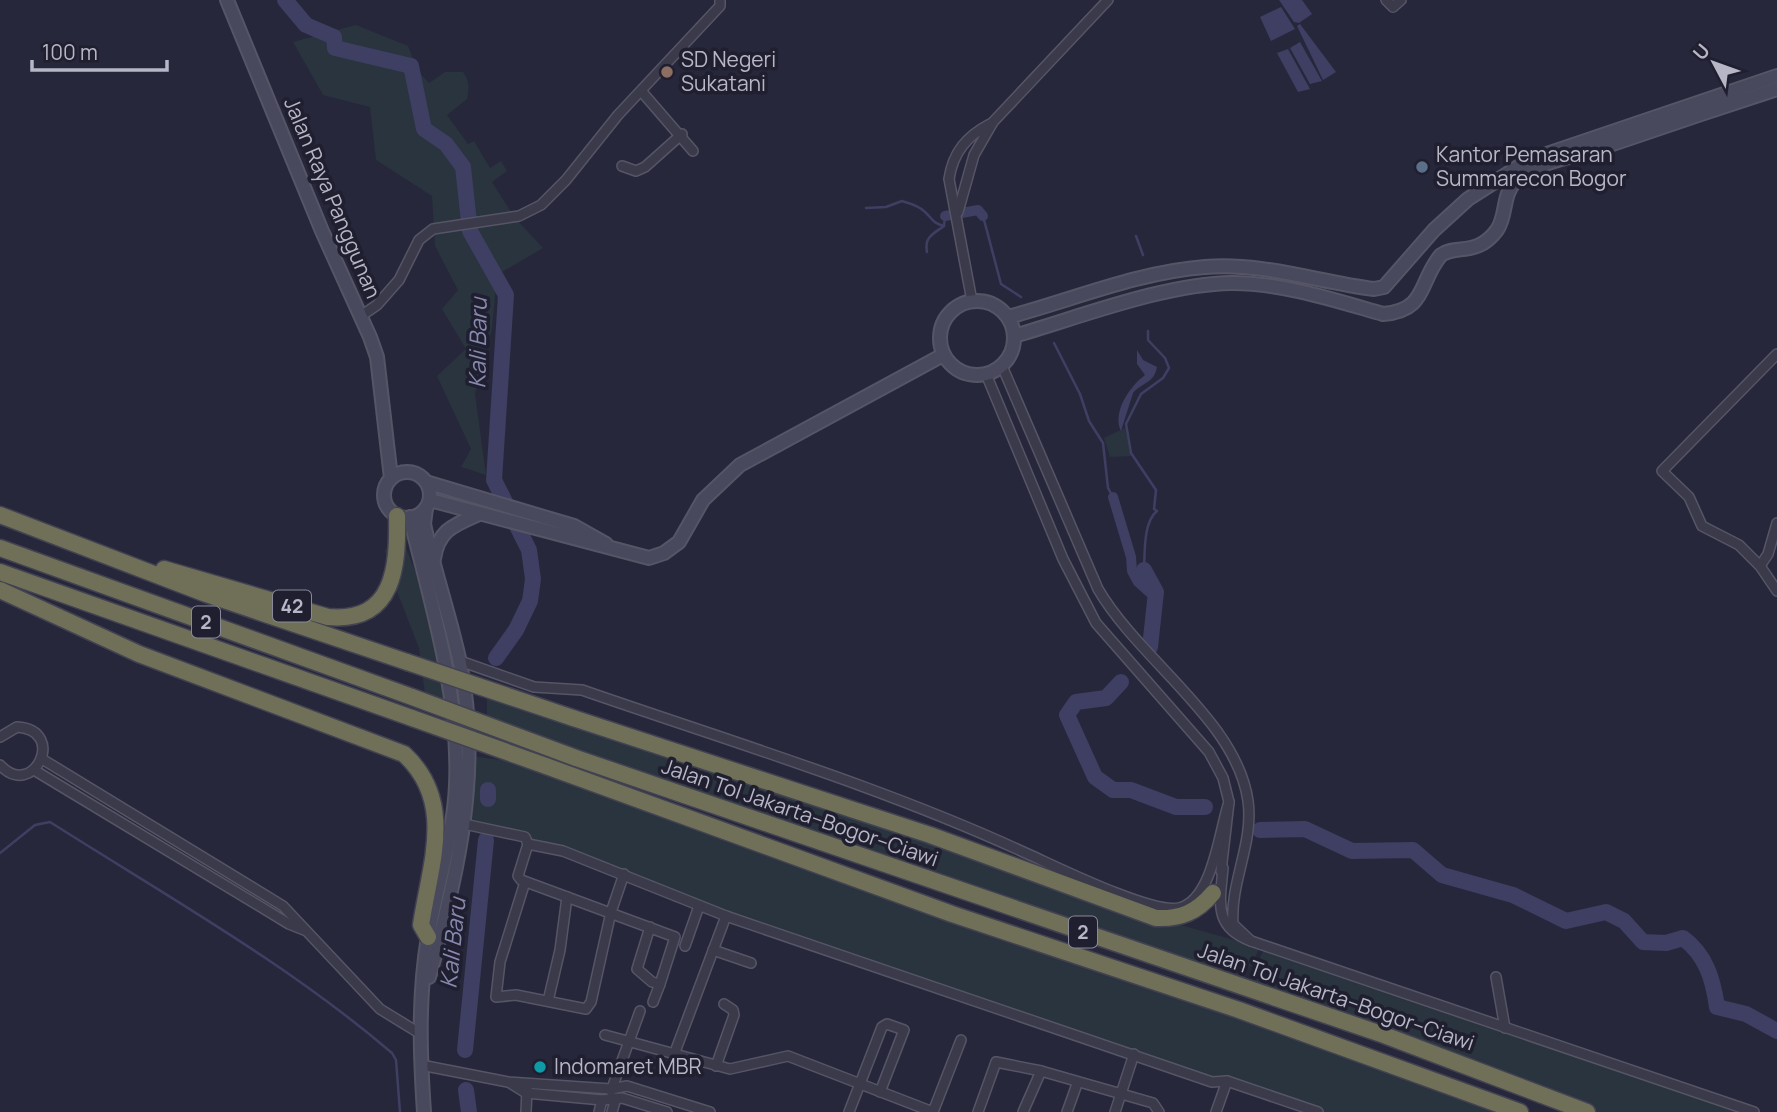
<svg xmlns="http://www.w3.org/2000/svg" width="1777" height="1112" font-family="Manrope,sans-serif">
<style>
.green{fill:#29343e}
.water{fill:#3e3f62}
.lines{fill:none;stroke-linecap:round;stroke-linejoin:round}
.stream{stroke:#3e3f62;stroke-width:2.5}
.canal{stroke:#3e3f62;stroke-width:10}
.river{stroke:#3e3f62;stroke-width:16}
.street-casing{stroke:#556;stroke-width:12}
.secondary-casing{stroke:#556;stroke-width:16}
.highway-casing{stroke:#424253;stroke-width:19}
.street{stroke:#3a3a4b;stroke-width:9}
.secondary{stroke:#49495e;stroke-width:12}
.highway{stroke:#707058;stroke-width:16}
.highway-bridge-casing{stroke:#424253;stroke-width:19;stroke-linecap:butt}
.highway-bridge{stroke:#707058;stroke-width:16}
.education-dot{fill:#8d6e63;stroke:#1f1f30;stroke-width:2.5}
.service-dot{fill:#5c6f8a;stroke:#1f1f30;stroke-width:2.5}
.culture-dot{fill:#0f9aa8;stroke:#1f1f30;stroke-width:2.5}
.labels{text-anchor:middle;stroke-width:7;stroke-linejoin:round;paint-order:stroke}
.shield{fill:#1f1f30;stroke:#898999;stroke-width:2}
.shield-label{font-size:19px;font-weight:bold;fill:#b6b6c6}
.poi-label{font-size:21px;fill:#b6b6c6;stroke:#1f1f30;text-anchor:start}
.street-label{font-size:21px;fill:#b6b6c6;stroke:#1f1f30}
.water-label{font-size:23px;font-style:italic;fill:#8889af;stroke:#1f1f30}
</style>
<rect width="100%" height="100%" fill="#27273b"/>
<g class="green">
<path d="M356 25 408 46 418 71 429 83 445 72H463C470 81 469 89 467 99L447 115 468 144 474 141 490 168 501 161 507 171 492 182 515 218 543 248 497 275 492 328 475 394 486 475 461 467 471 449 437 376 466 349 442 309 458 290 435 246 432 196 376 160 370 107 323 95 293 42Z"/>
<path d="M1125 428 1131 456 1110 457 1104 438Z"/>
<path d="M402 538 447 651 450 702 425 694 419 648 393 581 385 550Z"/>
<path d="M487 691 1156 918 1259 947C1256 960 1247 968 1243 981L487 726Z"/>
<path d="M455 754 546 766 1520 1112H1315L1227 1081 1212 1082 699 906 624 874 539 847 525 837 452 821Z"/>
<path d="M1265 947 1754 1112H1587L1248 983Z"/>
</g>
<g class="water">
<path d="M1279 0H1302L1312 14 1299 23 1294 22Z"/>
<path d="M1281 7 1295 29 1271 41 1260 17Z"/>
<path d="M1300 24 1336 72 1323 80 1297 26Z"/>
<path d="M1300 42 1322 81 1310 84 1290 48Z"/>
<path d="M1288 49 1310 89 1298 92 1277 53Z"/>
<path d="M1137 350 1143 360 1157 367C1154 384 1142 382 1133 393L1121 431C1112 413 1129 387 1145 375L1137 364Z"/>
</g>
<g class="lines">
<g class="stream">
<path d="M866 208 886 207 902 201C909 203 920 206 925 212 932 218 932 223 944 226L945 216"/>
<path d="M983 216 1001 284 1021 297"/>
<path d="M1136 236 1143 255"/>
<path d="M927 252C924 237 933 234 944 226"/>
<path d="M1054 343 1080 394 1089 421 1103 443 1108 488 1113 497"/>
<path d="M1144 570C1145 553 1143 522 1157 511L1154 509 1156 490 1131 453 1126 424 1141 394 1163 378 1169 368 1165 358 1148 340V331"/>
<path d="M0 853 35 825 50 822C165 895 288 964 392 1053L396 1060 400 1112"/>
</g>
<g class="canal">
<path d="M945 216 978 210 983 216"/>
<path d="M1113 497 1131 557 1132 571 1138 582 1156 598"/>
</g>
<g class="river">
<path d="M285 0 306 25 334 37 335 48 411 66 424 129 446 144 463 167 470 231 506 295 494 480 529 550 533 579 530 601 516 630 496 658"/>
<path d="M1144 570 1156 592 1150 647"/>
<path d="M1121 682 1106 698 1076 702 1067 715 1095 777 1113 790H1131L1176 807H1205"/>
<path d="M488 790V799"/>
<path d="M1260 830 1305 829 1352 851 1413 850 1442 875 1513 895 1566 921 1606 912 1624 921 1643 942 1666 943 1683 938C1706 955 1713 979 1717 1007L1746 1014 1777 1031"/>
<path d="M465 1050 486 840"/>
<path d="M466 1090 469 1112"/>
</g>
<g class="street-casing">
<g id="street">
<path d="M1386 0 1393 7 1401 0"/>
<path d="M642 92 693 151"/>
<path d="M622 166 636 171 645 167 682 134"/>
<path d="M958 212 974 155 993 122 1108 0"/>
<path d="M972 301 949 179C953 152 967 136 990 124"/>
<path d="M361 316 377 305 399 280 419 240 433 229 519 216 541 205 566 180 618 115 720 6V0"/>
<path d="M1777 354 1662 471 1689 497 1702 526 1739 545 1760 566 1777 591"/>
<path d="M1002 366 1098 589C1140 661 1237 721 1248 801 1254 843 1230 882 1233 924L1251 941C1213 927 1220 902 1223 868"/>
<path d="M986 374 1063 559 1096 623 1209 752 1223 778 1229 802 1221 871"/>
<path d="M1760 566 1768 554 1777 523"/>
<path d="M460 661 534 687 582 690C732 742 886 788 1030 855 1059 868 1152 914 1179 908 1213 900 1219 831 1229 802"/>
<path d="M0 737 17 727C68 730 33 801 0 765"/>
<path d="M42 759 283 906 380 1009 419 1033"/>
<path d="M34 770 289 924 304 930"/>
<path d="M464 824 525 837 528 844 563 851 726 916 1212 1082 1227 1081 1318 1112"/>
<path d="M528 844 518 876 521 880 675 937 660 984 652 982 637 969 650 927"/>
<path d="M525 882 500 962 496 997 516 995 586 1009 591 1002 611 912 624 874"/>
<path d="M1251 941 1754 1112"/>
<path d="M685 946 699 906"/>
<path d="M713 950 751 963"/>
<path d="M1496 977 1505 1028"/>
<path d="M548 1001 560 950 567 897"/>
<path d="M653 1002 660 984"/>
<path d="M605 1035 730 1069 788 1056 933 1112 961 1040"/>
<path d="M675 1052 726 916"/>
<path d="M421 1065 508 1082 611 1089 627 1086 710 1112"/>
<path d="M716 1066 734 1015 733 1010 724 1004"/>
<path d="M510 1083 526 1093 602 1100 622 1098 667 1112"/>
<path d="M611 1091 640 1011"/>
<path d="M526 1112 527 1089"/>
<path d="M599 1112 602 1100"/>
<path d="M612 1112 616 1098"/>
<path d="M849 1112 882 1027 887 1024 904 1030 880 1092"/>
<path d="M978 1112 996 1062 1041 1071"/>
<path d="M1023 1112 1041 1071 1153 1103 1159 1112"/>
<path d="M1067 1112 1077 1084"/>
<path d="M1115 1112 1134 1054"/>
<path d="M1216 1112 1227 1081"/>
</g>
</g>
<g class="secondary-casing">
<g id="secondary">
<path d="M227 0 322 231 370 337 377 357 391 478"/>
<circle cx="977" cy="338" r="37"/>
<path d="M1008 317C1072 300 1138 272 1205 267 1262 262 1318 282 1374 289L1384 287 1434 230 1468 199 1529 160 1777 76"/>
<path d="M1014 336C1080 317 1164 284 1232 283 1283 283 1334 300 1383 314 1428 310 1418 282 1441 255 1457 244 1477 257 1497 230 1507 216 1502 194 1516 181 1534 163 1571 157 1595 150 1656 129 1716 109 1777 89"/>
<circle cx="407" cy="495" r="23"/>
<path d="M429 483 574 526 606 544"/>
<path d="M430 500 649 558 664 553 679 542 703 500 740 465 943 355"/>
<path d="M426 508 424 524C434 571 450 616 460 663 482 769 458 875 429 977"/>
<path d="M410 517C431 604 460 694 456 785 454 836 436 886 428 937 418 996 420 1053 424 1112"/>
<path d="M434 559C438 530 454 525 479 514"/>
</g>
</g>
<g class="highway-casing">
<g id="highway">
<path d="M0 515 206 594 407 662"/>
<path d="M0 548 412 697"/>
<path d="M164 569 328 617C395 623 398 566 397 516"/>
<path d="M0 572 412 718"/>
<path d="M0 590 139 654 404 754C456 802 430 864 421 925L428 937"/>
<path d="M573 718 930 835 1156 918C1181 919 1197 912 1213 893"/>
<path d="M576 758 1384 1035 1587 1112"/>
<path d="M546 766 952 914 1239 1010 1520 1112"/>
</g>
</g>
<use href="#street" class="street"/>
<use href="#secondary" class="secondary"/>
<use href="#highway" class="highway"/>
<g class="highway-bridge-casing">
<g id="highway-bridge">
<path d="M407 662 573 718"/>
<path d="M412 697 576 758"/>
<path d="M412 718 546 766"/>
</g>
</g>
<use href="#highway-bridge" class="highway-bridge"/>
</g>
<circle class="education-dot" cx="667" cy="72" r="7"/>
<circle class="service-dot" cx="1422" cy="167" r="7"/>
<circle class="culture-dot" cx="540" cy="1067" r="7"/>
<g class="labels">
<g class="shield">
<rect x="273" y="590.5" width="38" height="31" rx="5"/>
<rect x="192" y="606.5" width="28" height="31" rx="5"/>
<rect x="1069" y="916.5" width="28" height="31" rx="5"/>
</g>
<g class="shield-label">
<text x="292" y="613">42</text>
<text x="206" y="629">2</text>
<text x="1083" y="939">2</text>
</g>
<g class="poi-label">
<text x="681" y="67">SD Negeri<tspan x="681" dy="24">Sukatani</tspan></text>
<text x="1436" y="162">Kantor Pemasaran<tspan x="1436" dy="24">Summarecon Bogor</tspan></text>
<text x="554" y="1074">Indomaret MBR</text>
</g>
<g class="street-label">
<text transform="translate(332 198) rotate(67)" y="7">Jalan Raya Panggunan</text>
<text transform="translate(800 813) rotate(19)" y="7">Jalan Tol Jakarta–Bogor–Ciawi</text>
<text transform="translate(1336 997) rotate(19)" y="7">Jalan Tol Jakarta–Bogor–Ciawi</text>
</g>
<g class="water-label">
<text transform="translate(478 343) rotate(-89)" y="8">Kali Baru</text>
<text transform="translate(453 943) rotate(-84)" y="8">Kali Baru</text>
</g>
</g>
<g transform="translate(1714 63) rotate(311)" stroke="#1f1f30" stroke-width="5" paint-order="stroke">
<path d="M0-5L12 26L0 18L-12 26Z" fill="#b6b6c6"/>
<text y="-10" font-size="19" font-weight="bold" text-anchor="middle" fill="#b6b6c6">U</text>
</g>
<path d="M32 60v10h135v-10" fill="none" stroke="#b6b6c6" stroke-width="3.5"/>
<text x="42" y="60" font-size="21" fill="#b6b6c6" stroke="#1f1f30" stroke-width="5" paint-order="stroke">100 m</text>
</svg>
